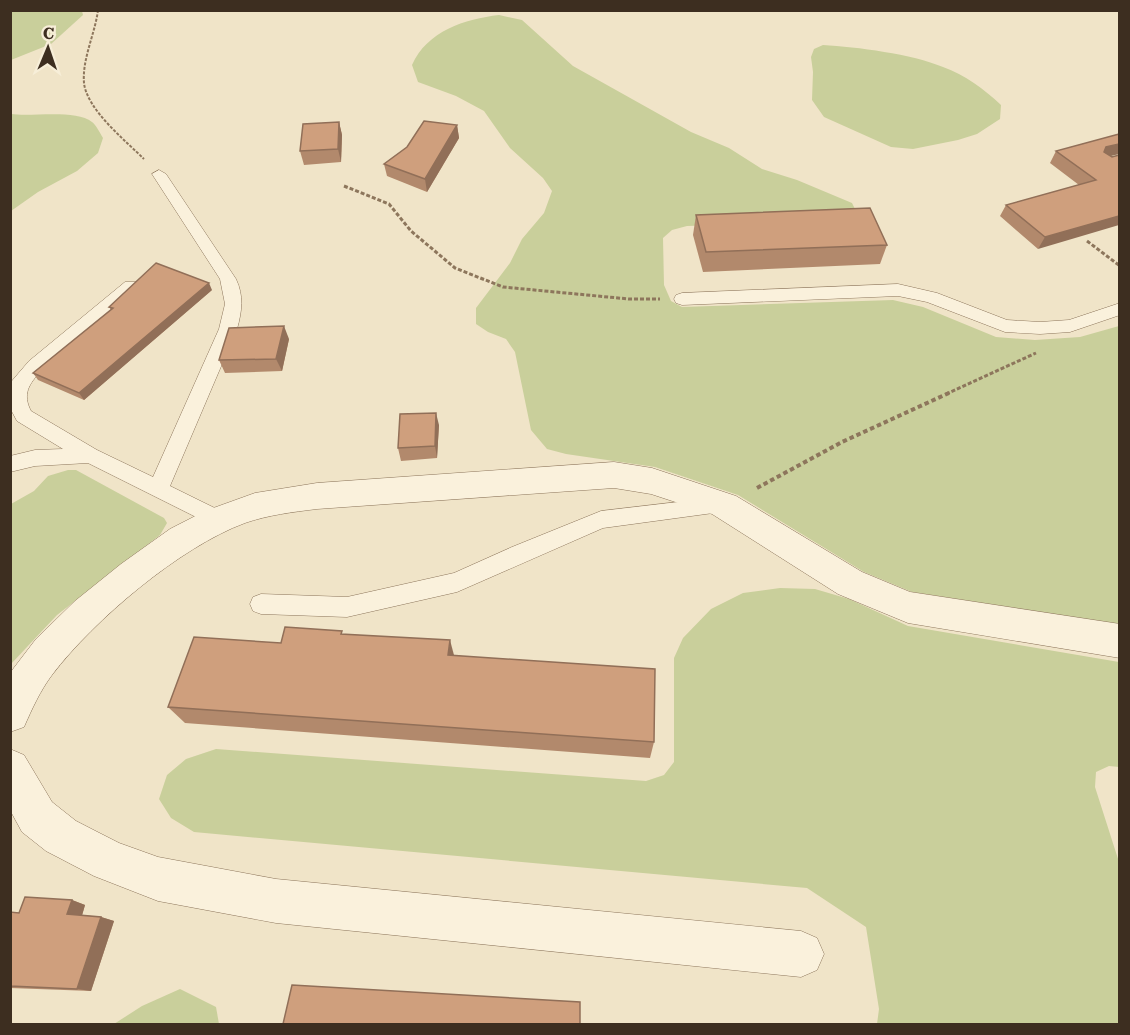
<svg xmlns="http://www.w3.org/2000/svg" width="1130" height="1035" font-family="'Roboto Serif',serif">
<style>
.green{fill:#c9cf9b}
.lines{fill:none;stroke-linecap:round;stroke-linejoin:round}
.lane-casing{stroke:#8d765c;stroke-width:1}
.street-casing{stroke:#8d765c;stroke-width:1}
.path-far2{stroke:#8d765c;stroke-width:2;stroke-dasharray:3 1.5;stroke-linecap:butt}
.path-far1{stroke:#8d765c;stroke-width:3;stroke-dasharray:4 2;stroke-linecap:butt}
.path{stroke:#8d765c;stroke-width:4;stroke-dasharray:4.5 3;stroke-linecap:butt}
.lane{fill:#faf1dc;fill-rule:evenodd}
.street{fill:#faf1dc;fill-rule:evenodd}
.wall{fill:#b2896c}
.shaded-wall{fill:#916f58}
.building{fill:#cf9f7d;stroke:#916f58;stroke-width:1.5}
</style>
<rect width="100%" height="100%" fill="#f0e4c8"/>
<g class="green">
<path d="M11 10 82 11 83 15 51 44 11 60Z"/>
<path d="M499 15 522 20 573 66 691 132 729 148 762 169 797 180 852 203 856 211 841 221 687 226 672 230 663 238 664 285 671 301 682 307 893 300 923 307 996 337 1035 340 1080 337 1119 326V624L912 592 864 572 738 495 655 467 566 454 547 449 531 430 515 352 506 339 488 332 476 324V308L510 263 522 239 544 213 552 191 543 178 510 148 484 111 456 96 418 82 412 65C427 31 465 19 499 15Z"/>
<path d="M823 45C857 47 912 54 943 67 965 75 984 89 1001 105L1000 119 977 134 958 140 913 149 891 147 824 117 812 100 813 72 811 57 814 49Z"/>
<path d="M11 114C32 117 76 109 92 122 96 125 100 133 103 138L98 153 77 171 38 192 11 211Z"/>
<path d="M68 470H76L164 518 167 523 160 535 57 615 11 664V504L34 491 48 476Z"/>
<path d="M780 588 815 589 849 599 908 626 1119 662V767L1109 766 1096 772 1095 787 1119 862V1024H877L879 1009 866 927 807 888 194 832 171 818 159 799 167 775 186 759 216 749 646 781 664 775 674 762V658L683 638 711 609 743 593Z"/>
<path d="M180 989 216 1007 219 1024H114L142 1006Z"/>
</g>
<g class="lines">
<g class="lane-casing">
<g id="lane">
<path d="M159 170 166 174 236 279C244 296 242 311 237 329L170 486 227 514 231 520 227 526 220 529 88 463 35 466 10 472V456L35 450 63 449 17 421 10 408 11 382 29 361 125 282H137L139 286 137 290 41 371C29 384 22 394 31 411L97 450 153 477 219 329 225 304 220 279 152 174Z"/>
<path d="M898 284 937 293 1007 320 1040 322 1069 320 1120 303V315L1070 332 1040 334 1005 332 927 302 898 296 682 305 676 303 674 299 676 295 682 293Z"/>
<path d="M721 497 728 499 731 505 728 511 603 528 457 592 347 617 261 614 253 611 250 604 253 597 261 594 347 597 454 573 512 547 601 511Z"/>
</g>
</g>
<g class="street-casing">
<g id="street">
<path d="M614 462 652 468 736 496 862 572 910 592 1120 624V658L908 623 838 594 712 514 651 494 614 488 317 509C293 512 268 515 245 523 180 547 94 620 52 675 40 691 32 709 24 727L10 732V673L36 639 75 601 121 564 170 529 205 511 255 493 317 483Z"/>
<path d="M10 749 24 755 52 802 76 821 119 843 158 857 276 879 801 931 817 938 824 954 817 970 801 977 276 923 158 901 94 876 46 851 22 832 10 810Z"/>
</g>
</g>
<path class="path-far2" d="M98 10C95 34 82 59 84 83 87 110 126 141 144 159"/>
<g class="path-far1">
<path d="M344 186 389 204 411 231 455 268 503 287 629 299H660"/>
<path d="M1087 241 1120 266"/>
<path d="M946 394 1036 353"/>
</g>
<path class="path" d="M757 488 842 442 949 393"/>
<use href="#lane" class="lane"/>
<use href="#street" class="street"/>
</g>
<g class="wall">
<path d="M339 122 342 135 341 162 304 165 300 151Z"/>
<path d="M457 125 459 138 427 192 387 176 384 164Z"/>
<path d="M1056 151 1110 156 1112 157 1119 155 1038 249 1000 216 1006 205 1079 185 1050 163Z"/>
<path d="M696 215 887 245 880 264 703 272 693 235Z"/>
<path d="M212 290 84 400 38 380 33 373 111 310 109 307Z"/>
<path d="M289 339 282 371 225 373 219 360Z"/>
<path d="M439 425 437 458 401 461 398 448Z"/>
<path d="M344 634 454 655 654 742 650 758 185 723 168 707 281 643Z"/>
<path d="M72 900 85 905 82 915 101 917 114 921 91 991 10 988V912L19 913Z"/>
</g>
<g class="shaded-wall">
<path d="M339 122 342 135 341 162 338 149Z"/>
<path d="M457 125 459 138 427 192 425 179Z"/>
<path d="M1119 144V154L1099 159 1106 147Z"/>
<path d="M1119 214V225L1038 249 1045 237Z"/>
<path d="M209 283 212 290 84 400 79 393Z"/>
<path d="M284 326 289 339 282 371 276 359Z"/>
<path d="M436 413 439 425 437 458 435 446Z"/>
<path d="M450 640 455 659 448 655Z"/>
<path d="M72 900 85 905 81 919 67 914Z"/>
<path d="M101 917 114 921 91 991 77 989Z"/>
</g>
<g class="building">
<path d="M424 121 457 125 425 179 384 164 407 147Z"/>
<path d="M339 122 338 149 300 151 303 124Z"/>
<path d="M1119 134V144L1106 147 1104 152 1112 157 1119 155V216L1045 237 1006 205 1096 180 1056 151Z"/>
<path d="M870 208 887 245 706 252 696 215Z"/>
<path d="M156 263 209 283 79 393 33 373 113 308 109 307Z"/>
<path d="M284 326 276 359 219 360 229 328Z"/>
<path d="M436 413 435 446 398 448 400 414Z"/>
<path d="M285 627 342 631 341 634 450 640 448 655 655 669 654 742 168 707 194 637 281 643Z"/>
<path d="M25 897 72 900 67 914 101 917 77 989 10 986V912L19 913Z"/>
<path d="M292 985 580 1002V1024H283Z"/>
</g>
<rect width="1130" height="1035" fill="none" stroke="#3d2e20" stroke-width="24"/>
<g transform="translate(48 48) rotate(2)" stroke="#f7eed8" stroke-width="4.5" paint-order="stroke">
<path d="M0-4.5L10 22L0 15L-10 22Z" fill="#3d2e20"/>
<text y="-9" font-size="16" font-weight="bold" text-anchor="middle" fill="#3d2e20">С</text>
</g>
</svg>
